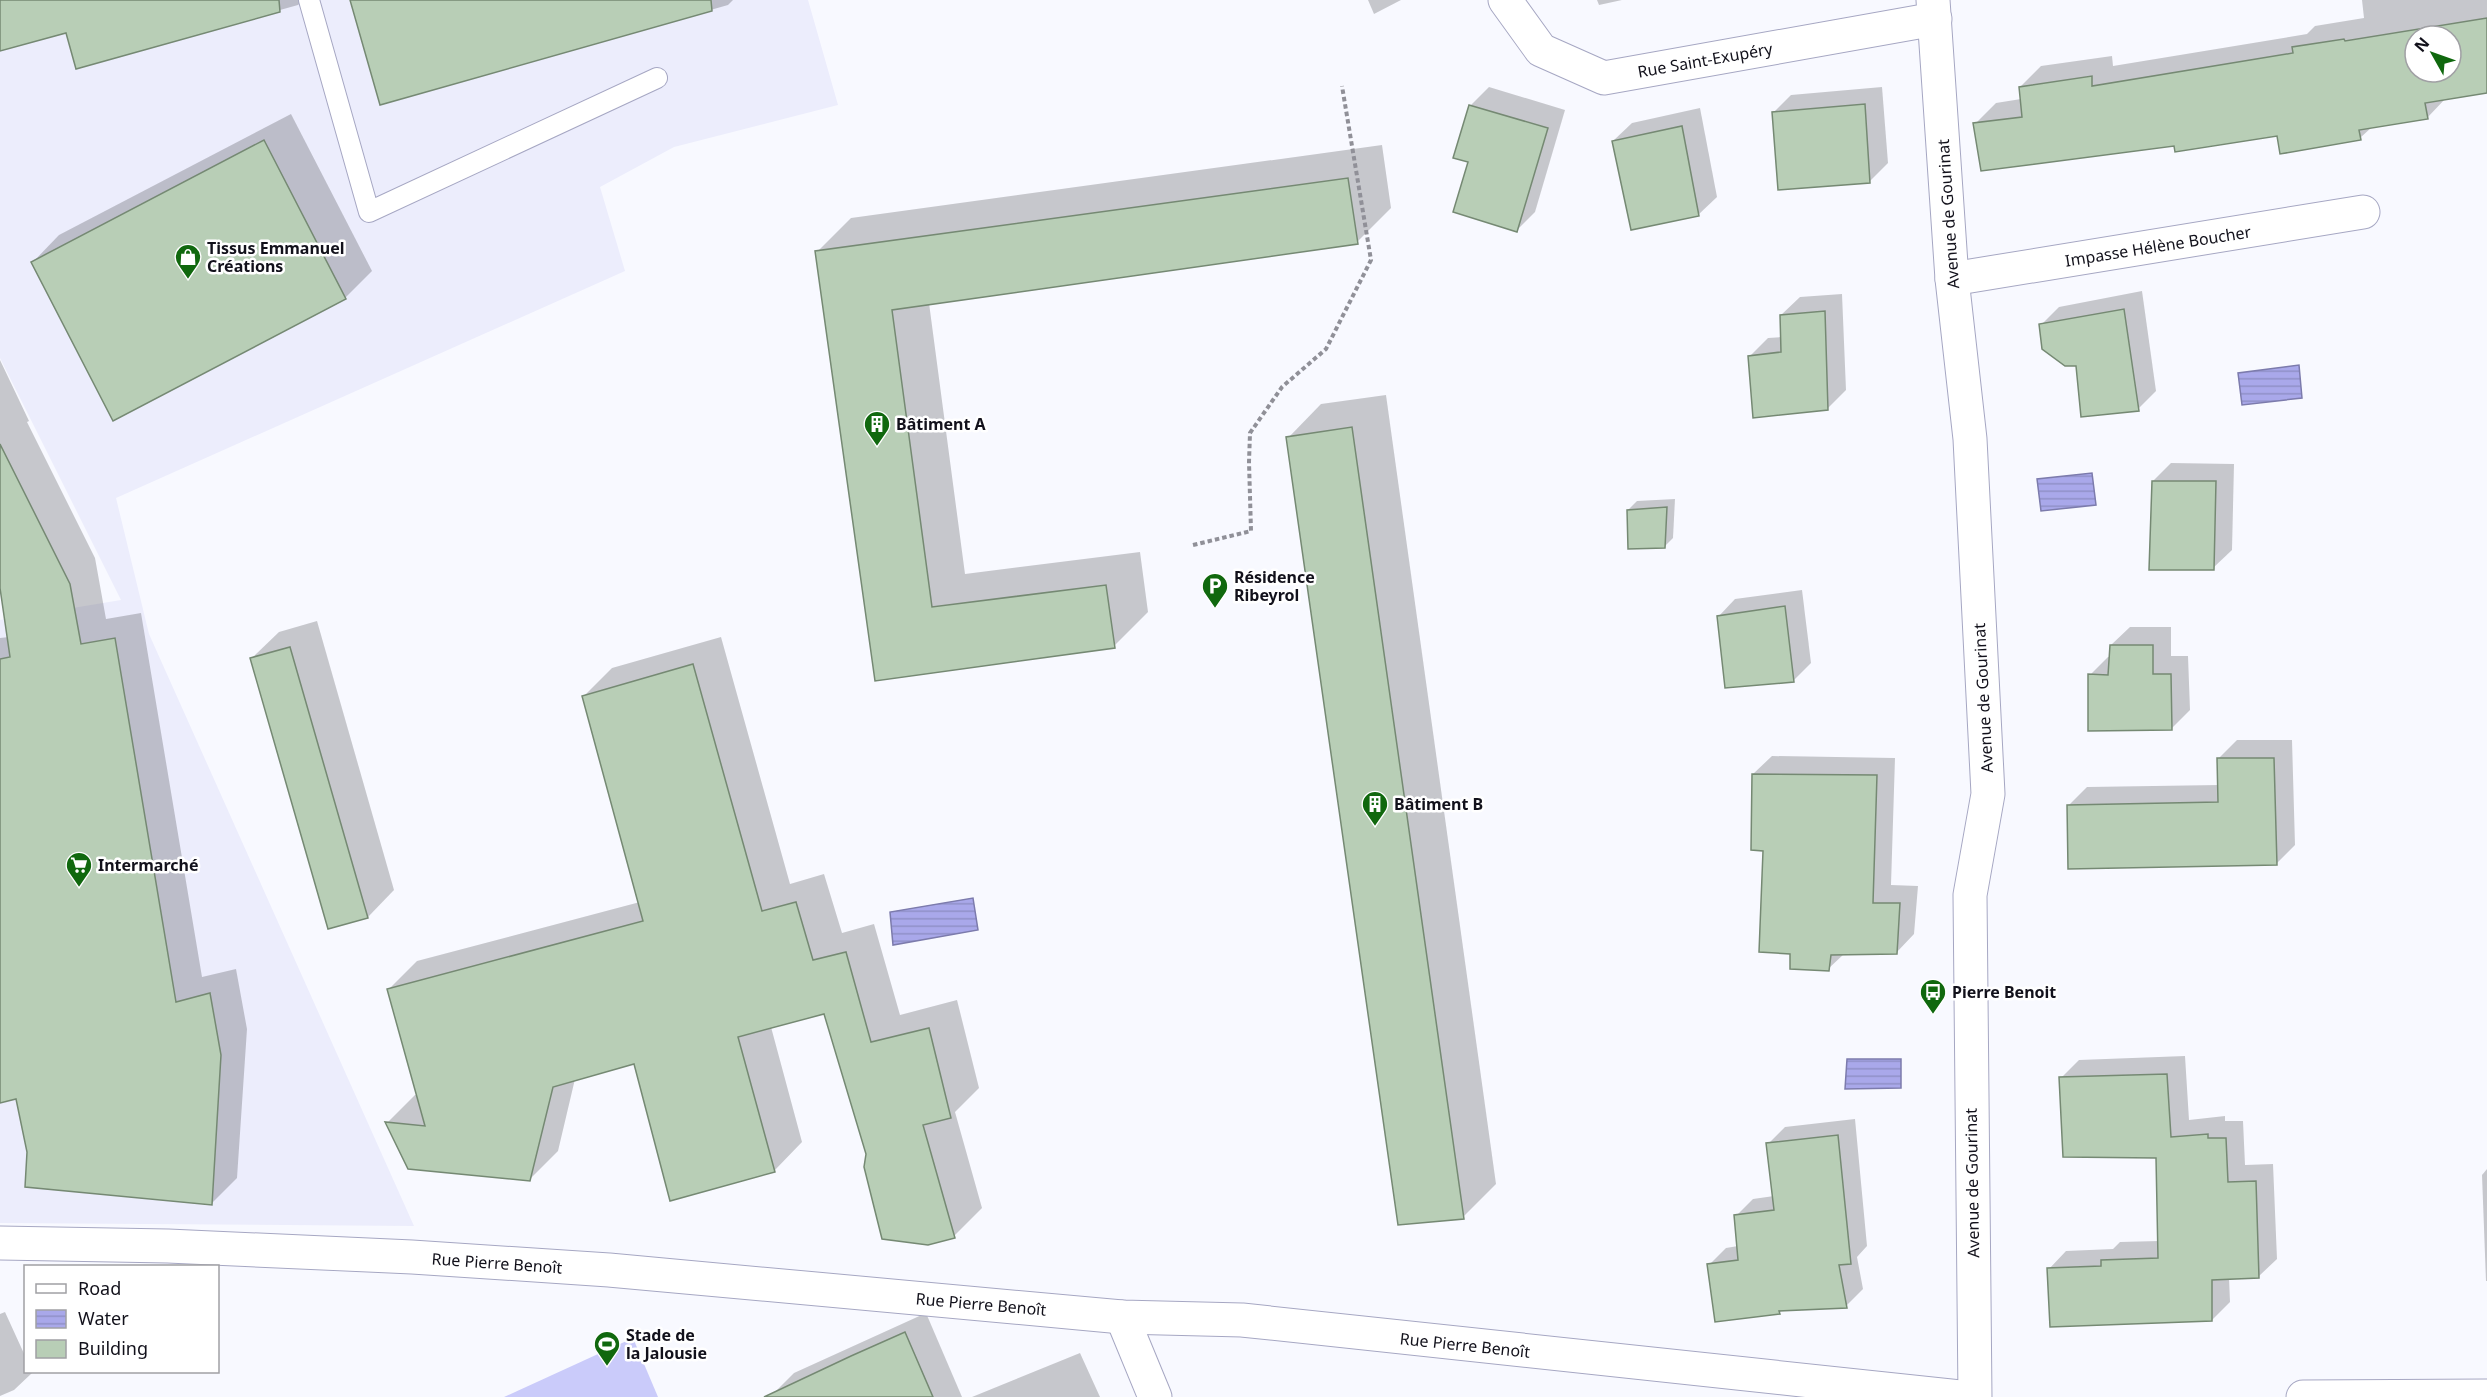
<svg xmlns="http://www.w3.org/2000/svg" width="2487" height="1397" font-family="'Noto Sans',sans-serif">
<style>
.built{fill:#ecedfc}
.garden{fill:#cacbfa}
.water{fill:url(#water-rules);stroke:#7c7bac;stroke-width:1.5}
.shadow{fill:#0003;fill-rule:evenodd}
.building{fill:#b8ceb6;stroke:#758973;stroke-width:1.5;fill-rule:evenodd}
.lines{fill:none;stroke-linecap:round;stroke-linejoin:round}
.service-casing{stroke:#a6a7c3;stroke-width:22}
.minor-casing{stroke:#a6a7c3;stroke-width:35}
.tertiary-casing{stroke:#a6a7c3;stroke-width:35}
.path{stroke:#909098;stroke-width:4;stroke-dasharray:4.5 3;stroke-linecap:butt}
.service{stroke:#fff;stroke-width:20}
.minor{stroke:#fff;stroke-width:33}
.tertiary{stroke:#fff;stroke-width:33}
.labels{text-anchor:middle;stroke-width:5;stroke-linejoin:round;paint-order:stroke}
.street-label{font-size:16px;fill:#12111b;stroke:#fff}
.poi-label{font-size:16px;font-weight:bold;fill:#12111b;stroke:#fff;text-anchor:start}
</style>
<defs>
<pattern id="water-rules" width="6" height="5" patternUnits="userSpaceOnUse" patternTransform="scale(1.5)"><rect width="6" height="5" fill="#a9a8ea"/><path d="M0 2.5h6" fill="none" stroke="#9090c8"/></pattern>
</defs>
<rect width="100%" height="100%" fill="#f8f9ff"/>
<path class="built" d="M0 0H808L838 105 674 147 600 187 625 271 116 498 149 634 414 1226 0 1223V620L121 600 0 358Z"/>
<path class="garden" d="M633 1338 658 1397H504Z"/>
<g class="water">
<path d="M2299 365 2302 398 2242 405 2238 373Z"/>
<path d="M2092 473 2096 505 2041 511 2037 479Z"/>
<path d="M973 898 978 930 893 945 890 912Z"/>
<path d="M1847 1059H1901V1088L1845 1089Z"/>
</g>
<g class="shadow">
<path d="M0 0H303L298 5 77 67 67 31 0 50Z"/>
<path d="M352 0H733L728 5 381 104Z"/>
<path d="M1368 0H1401L1374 14Z"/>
<path d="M1597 0H1622L1599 5Z"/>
<path d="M2362 0H2487V92L2446 98 2427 118 2372 127 2360 138 2278 134 2176 144 1975 124 1996 103 2021 99 2020 87 2041 66 2112 56 2113 66 2307 34 2315 26 2364 18ZM2415 36H2451V72H2415Z"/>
<path d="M1489 87 1565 110 1535 212 1517 230 1470 162V106Z"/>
<path d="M1882 87 1888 163 1869 182 1773 113 1791 95Z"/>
<path d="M1700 108 1717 197 1698 215 1613 141 1632 123Z"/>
<path d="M291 114 372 271 345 298 114 419 33 262 59 235Z"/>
<path d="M1382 145 1391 208 1357 242 929 303 965 574 1140 552 1148 612 1114 646 877 679 817 252 851 218Z"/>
<path d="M2142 291 2156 391 2138 409 2077 365 2041 325 2059 307Z"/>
<path d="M1842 294 1846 390 1828 408 1750 356 1768 338 1782 337 1781 315 1800 297Z"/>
<path d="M0 360 29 421 27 422 95 558 106 619 141 613 202 977 236 969 247 1029 237 1178 211 1204 29 1152 17 1098 0 1101V638L9 637 0 580Z"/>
<path d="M1386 395 1496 1184 1463 1217 1288 438 1321 404Z"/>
<path d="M2171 463 2234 464 2232 550 2213 568 2153 481Z"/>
<path d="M1675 499 1673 538 1664 547 1628 510 1637 501Z"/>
<path d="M1802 590 1811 663 1794 680 1718 617 1735 599Z"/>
<path d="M317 621 394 890 368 917 252 658 279 632Z"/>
<path d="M2130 627H2171V656H2188L2190 710 2171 729 2090 675 2108 657H2111V645Z"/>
<path d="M721 637 790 884 824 874 842 933 874 924 900 1015 957 1000 979 1088 955 1112 982 1208 954 1236 868 1154 825 1012 771 1027 802 1142 774 1171 635 1062 575 1079 558 1151 529 1180 387 1123 415 1095H418L389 989 417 961 640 902 584 696 612 668Z"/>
<path d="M2237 740H2292L2295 845 2277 863 2068 806 2087 787 2219 785V758Z"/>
<path d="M1772 756 1895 758 1891 885 1918 886 1914 934 1896 953 1844 954 1828 969 1792 953 1765 849 1753 774Z"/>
<path d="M2185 1056 2189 1120 2225 1116V1121H2243L2245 1165 2273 1164 2277 1259 2259 1276 2229 1277 2230 1302 2212 1320 2049 1269 2066 1251 2113 1249 2120 1242 2159 1241 2157 1157 2061 1078 2079 1060Z"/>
<path d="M1855 1119 1867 1246 1857 1257 1863 1289 1846 1306 1783 1309 1779 1313 1709 1265 1726 1248 1738 1246 1736 1216 1753 1199 1774 1196 1768 1144 1785 1127Z"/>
<path d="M2487 1169V1281H2486L2482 1175Z"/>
<path d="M5 1312 26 1358V1372L32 1373 14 1390 0 1396V1314Z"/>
<path d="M926 1313 962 1397H775L773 1394 794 1373Z"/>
<path d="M1080 1353 1100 1397H972Z"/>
</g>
<g class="building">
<path d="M0 0H279L280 12 76 69 66 33 0 51Z"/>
<path d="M350 0H711L712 11 380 105Z"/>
<path d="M2487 18V93L2425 103 2428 119 2359 130 2361 140 2280 154 2277 136 2175 152 2174 146 1981 171 1973 123 2022 117 2019 87 2092 76V86L2293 53 2292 47 2344 39 2345 41ZM2415 36H2451V72H2415Z"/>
<path d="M1865 104 1870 183 1778 190 1772 112Z"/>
<path d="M1469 105 1548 128 1517 232 1453 212 1468 162 1453 158Z"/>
<path d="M1682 126 1699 216 1631 230 1612 141Z"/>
<path d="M264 140 346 299 113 421 31 262Z"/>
<path d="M1348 178 1358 244 892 310 932 607 1106 585 1115 648 875 681 815 251Z"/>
<path d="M2124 309 2139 411 2081 417 2076 366H2065L2042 349 2039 324Z"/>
<path d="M1825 311 1828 410 1753 418 1748 356 1781 352 1780 315Z"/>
<path d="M1352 427 1464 1219 1398 1225 1286 437Z"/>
<path d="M0 444 70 584 81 644 115 638 176 1002 210 993 221 1055 212 1205 25 1187 27 1152 16 1099 0 1103V659L10 657 0 588Z"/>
<path d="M2152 481H2216L2214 570H2149Z"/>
<path d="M1667 507 1665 548 1628 549 1627 510Z"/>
<path d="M1785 606 1794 682 1725 688 1717 616Z"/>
<path d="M2110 645H2153V674H2171L2172 730 2088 731V674L2108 675Z"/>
<path d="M290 647 368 918 328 929 250 658Z"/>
<path d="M693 664 762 911 796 902 813 960 846 952 871 1042 929 1028 951 1118 923 1125 955 1238 928 1245 882 1239 864 1167 866 1154 824 1014 738 1037 775 1172 670 1201 634 1064 553 1087 530 1181 408 1169 385 1122 425 1126 387 989 643 921 582 696Z"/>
<path d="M2217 758H2274L2277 865 2068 869 2067 805 2218 802Z"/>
<path d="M1752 774 1877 775 1873 903H1900L1897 954 1831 955 1829 971 1790 969V954L1759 952 1763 851 1751 850Z"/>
<path d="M2167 1074 2171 1137 2208 1134V1138H2226L2228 1182 2256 1181 2259 1278 2212 1280V1321L2050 1327 2047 1268 2101 1266V1260L2158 1258 2156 1158 2063 1157 2059 1077Z"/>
<path d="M1838 1135 1851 1264 1839 1265 1847 1308 1779 1311 1780 1314 1715 1322 1707 1264 1738 1260 1734 1215 1774 1210 1766 1143Z"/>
<path d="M905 1332 933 1397H764L851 1356Z"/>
</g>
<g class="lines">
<g class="service-casing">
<path id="service" d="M309 0 369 212 657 78"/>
</g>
<g class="minor-casing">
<g id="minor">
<path d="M1505 0 1541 50 1604 78 1935 19"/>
<path d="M1952 279 2363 212"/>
<path d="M1122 1317 1155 1397"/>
</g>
</g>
<g class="tertiary-casing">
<g id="tertiary">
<path d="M1933 0 1952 279 1970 439 1988 794 1970 895 1975 1397"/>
<path d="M0 1243 168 1246 412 1257 609 1270 1122 1317 1242 1320 1960 1397"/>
<path d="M2303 1397 2487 1396"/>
</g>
</g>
<path class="path" d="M1193 545 1251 531 1249 462 1250 433 1282 387 1326 349 1371 260 1342 86"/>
<use href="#service" class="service"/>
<use href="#minor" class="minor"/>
<use href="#tertiary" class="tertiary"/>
</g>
<defs>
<g id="shop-pin" transform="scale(1.35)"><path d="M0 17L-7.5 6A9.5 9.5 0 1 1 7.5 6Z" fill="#10680e" stroke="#fff"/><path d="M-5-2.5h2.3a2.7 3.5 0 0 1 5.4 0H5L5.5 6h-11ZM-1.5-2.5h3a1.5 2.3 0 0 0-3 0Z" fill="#fff"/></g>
<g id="building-pin" transform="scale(1.35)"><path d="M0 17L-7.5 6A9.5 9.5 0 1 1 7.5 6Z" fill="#10680e" stroke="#fff"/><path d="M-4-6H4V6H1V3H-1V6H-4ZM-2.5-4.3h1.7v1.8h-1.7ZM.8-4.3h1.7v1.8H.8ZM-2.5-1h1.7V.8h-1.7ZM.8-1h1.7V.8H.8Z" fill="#fff"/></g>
<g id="parking-pin" transform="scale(1.35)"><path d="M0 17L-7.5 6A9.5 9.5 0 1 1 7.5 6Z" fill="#10680e" stroke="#fff"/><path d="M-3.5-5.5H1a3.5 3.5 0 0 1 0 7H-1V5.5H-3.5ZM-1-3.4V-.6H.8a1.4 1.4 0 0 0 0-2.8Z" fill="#fff"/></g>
<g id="supermarket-pin" transform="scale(1.35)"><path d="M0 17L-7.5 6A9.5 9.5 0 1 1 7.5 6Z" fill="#10680e" stroke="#fff"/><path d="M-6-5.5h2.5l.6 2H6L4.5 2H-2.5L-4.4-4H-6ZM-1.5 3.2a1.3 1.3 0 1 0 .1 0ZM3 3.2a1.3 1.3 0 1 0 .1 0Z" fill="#fff"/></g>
<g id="bus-pin" transform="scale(1.35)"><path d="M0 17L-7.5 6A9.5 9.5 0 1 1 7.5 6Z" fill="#10680e" stroke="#fff"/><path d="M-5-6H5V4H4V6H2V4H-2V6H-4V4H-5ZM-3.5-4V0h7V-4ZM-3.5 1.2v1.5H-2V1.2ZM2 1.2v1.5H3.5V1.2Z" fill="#fff"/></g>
<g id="stadium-pin" transform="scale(1.35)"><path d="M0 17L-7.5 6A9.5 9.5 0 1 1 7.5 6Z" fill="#10680e" stroke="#fff"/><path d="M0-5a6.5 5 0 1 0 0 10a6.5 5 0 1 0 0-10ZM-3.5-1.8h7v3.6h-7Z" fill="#fff"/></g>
</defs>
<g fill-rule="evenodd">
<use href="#shop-pin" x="188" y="257"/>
<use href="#building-pin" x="877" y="424"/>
<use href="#parking-pin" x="1215" y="586"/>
<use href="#building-pin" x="1375" y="804"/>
<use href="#supermarket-pin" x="79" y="865"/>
<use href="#bus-pin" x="1933" y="992"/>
<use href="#stadium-pin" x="607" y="1344"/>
</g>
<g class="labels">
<g class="street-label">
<text transform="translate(1705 60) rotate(-10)" y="6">Rue Saint-Exupéry</text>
<text transform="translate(1948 214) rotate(-94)" y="6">Avenue de Gourinat</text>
<text transform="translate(2158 246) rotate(-9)" y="6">Impasse Hélène Boucher</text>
<text transform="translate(1983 698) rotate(-93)" y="6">Avenue de Gourinat</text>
<text transform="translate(1972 1183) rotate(-91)" y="6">Avenue de Gourinat</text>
<text transform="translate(497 1263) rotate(4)" y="6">Rue Pierre Benoît</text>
<text transform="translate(981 1304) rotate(5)" y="6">Rue Pierre Benoît</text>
<text transform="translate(1465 1345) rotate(6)" y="6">Rue Pierre Benoît</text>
</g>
<g class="poi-label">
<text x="207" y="254">Tissus Emmanuel<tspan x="207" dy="18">Créations</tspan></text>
<text x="896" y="430">Bâtiment A</text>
<text x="1234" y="583">Résidence<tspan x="1234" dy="18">Ribeyrol</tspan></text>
<text x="1394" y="810">Bâtiment B</text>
<text x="98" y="871">Intermarché</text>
<text x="1952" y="998">Pierre Benoit</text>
<text x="626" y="1341">Stade de<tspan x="626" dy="18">la Jalousie</tspan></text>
</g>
</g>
<rect x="24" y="1265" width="195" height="108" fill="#ffffff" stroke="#a0a0a4" stroke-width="1.5"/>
<rect x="36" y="1284" width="30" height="9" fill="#ffffff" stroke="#a0a0a4" stroke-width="1.5"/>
<text x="78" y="1295" font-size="18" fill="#12111b">Road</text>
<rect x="36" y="1310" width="30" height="18" fill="url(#water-rules)" stroke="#a0a0a4" stroke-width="1.5"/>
<text x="78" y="1325" font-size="18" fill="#12111b">Water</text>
<rect x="36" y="1340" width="30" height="18" fill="#b8ceb6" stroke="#a0a0a4" stroke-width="1.5"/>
<text x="78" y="1355" font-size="18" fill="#12111b">Building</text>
<g transform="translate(2433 54) rotate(310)"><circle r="28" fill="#ffffff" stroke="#a0a0a4" stroke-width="1.5"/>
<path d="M0-4.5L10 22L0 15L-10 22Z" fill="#10680e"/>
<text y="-9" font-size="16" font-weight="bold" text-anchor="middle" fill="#12111b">N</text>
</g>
</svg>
